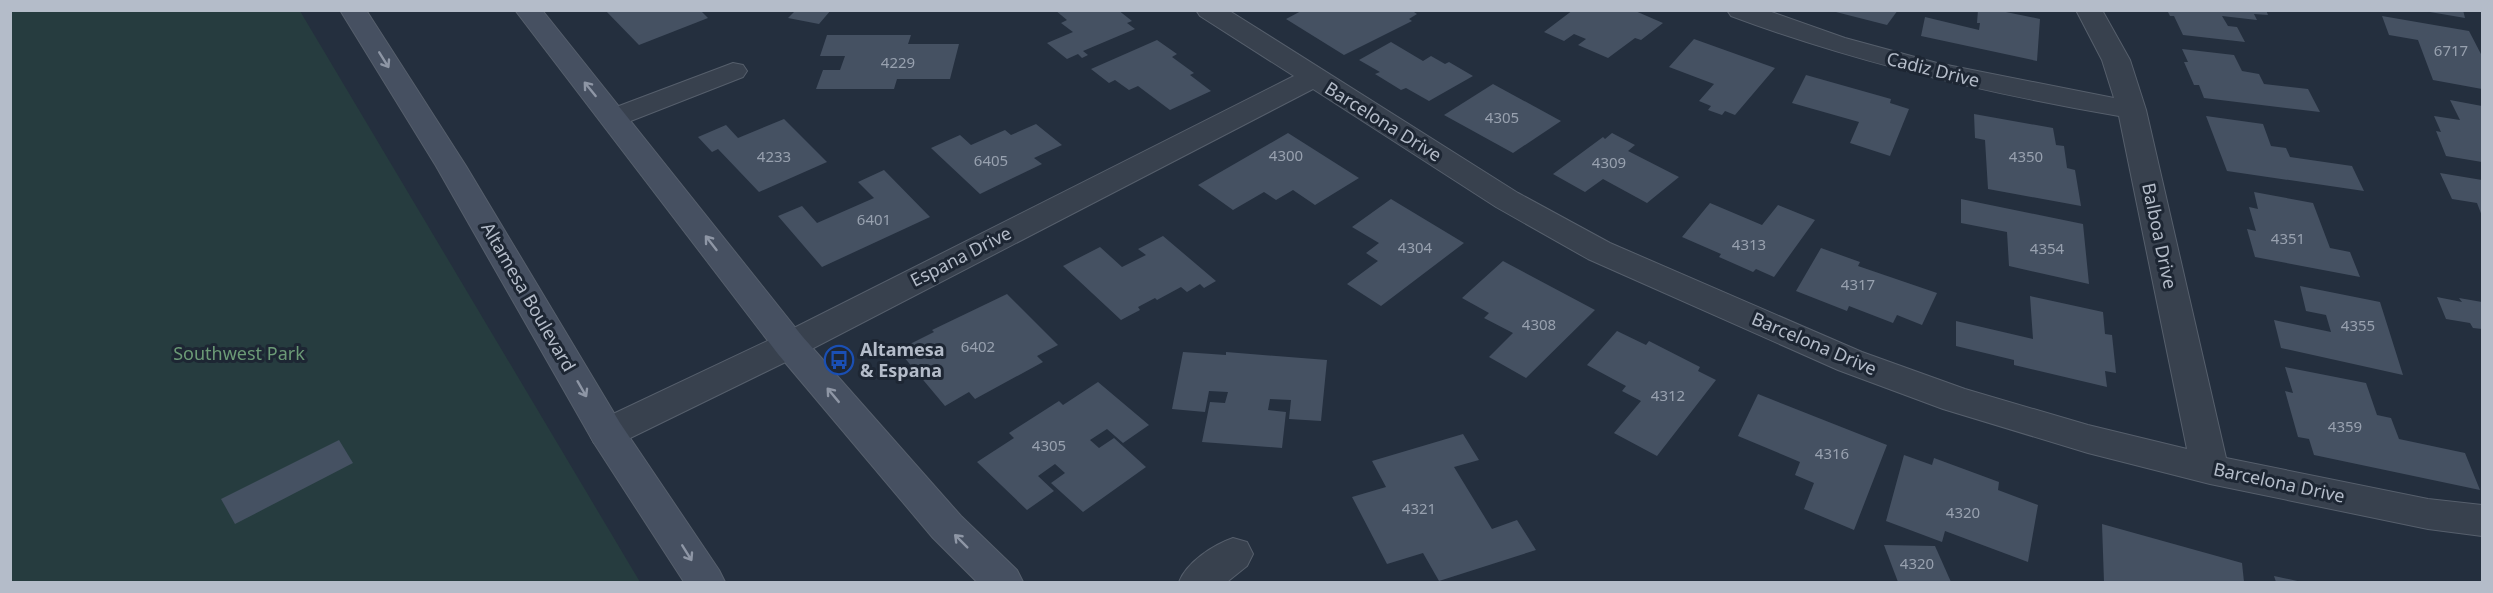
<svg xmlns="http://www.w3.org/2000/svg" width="2493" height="593" font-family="'Noto Sans',sans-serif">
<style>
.green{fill:#263c3f}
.building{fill:#455162}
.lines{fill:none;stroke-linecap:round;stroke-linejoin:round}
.minor-casing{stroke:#565f6c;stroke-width:2}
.secondary-casing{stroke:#565f6c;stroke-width:2}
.minor{fill:#38414e;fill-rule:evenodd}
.secondary{fill:#465061;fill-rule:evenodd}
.oneway{stroke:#8e96a5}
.labels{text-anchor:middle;stroke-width:6;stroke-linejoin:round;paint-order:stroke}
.number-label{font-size:15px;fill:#98a1af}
.street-label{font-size:18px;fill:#b4bcc9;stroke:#1d2633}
.poi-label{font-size:18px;font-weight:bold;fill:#b4bcc9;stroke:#1d2633;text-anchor:start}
.park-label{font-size:18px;fill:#6b9a76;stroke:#1d2633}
</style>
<rect width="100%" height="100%" fill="#242f3e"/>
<path class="green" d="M11 11H300L640 582H11Z"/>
<g class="building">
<path d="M605 10H700L708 18 639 45Z"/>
<path d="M796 10H831L819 24 788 18Z"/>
<path d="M1055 10H1118L1132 21 1127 23 1135 29 1083 51 1088 55 1082 58 1078 54 1067 59 1047 43 1073 32 1061 23 1067 20Z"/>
<path d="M1303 10H1411L1417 14 1409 19 1412 21 1344 55 1286 19Z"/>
<path d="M1573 10H1633L1663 23 1641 40 1635 38 1608 58 1578 45 1586 39 1574 34 1564 41 1544 32Z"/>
<path d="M1898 10 1887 25 1832 11V10Z"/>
<path d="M1978 10H1996L2040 19 2037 61 1921 36 1925 17 1979 30 1980 23H1977Z"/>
<path d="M2167 10H2266L2268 15 2254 14 2257 20 2222 16 2228 26 2237 27 2245 42 2183 35 2174 16H2170Z"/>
<path d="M2431 10H2463L2465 18 2430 12Z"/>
<path d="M2382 16 2469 31 2482 56V89L2433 80 2418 40 2389 35Z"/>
<path d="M827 35H911L908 44H959L950 79H897L894 89H816L823 70H840L845 56H820Z"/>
<path d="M1694 39 1775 68 1735 115 1725 111 1722 115 1708 110 1711 106 1699 101 1714 84 1669 67Z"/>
<path d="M1157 40 1177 54 1172 57 1194 73 1190 75 1211 91 1170 110 1138 86 1129 90 1115 80 1109 83 1091 69Z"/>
<path d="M1391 42 1423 61 1431 56 1445 64 1449 62 1473 76 1429 101 1406 88 1401 90 1375 74 1380 72 1359 60Z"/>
<path d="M2182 49 2234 55 2242 71 2259 74 2264 84 2308 89 2320 112 2204 98 2199 85H2194L2184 62H2188Z"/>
<path d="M1806 75 1891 99 1890 103 1909 109 1890 156 1850 143 1859 122 1792 103Z"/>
<path d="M1493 84 1561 121 1513 153 1444 115Z"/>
<path d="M2450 100 2482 106V162L2446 156 2436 131 2441 132 2434 116 2460 120Z"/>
<path d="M1974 114 2053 128 2056 145 2064 146 2067 168 2075 170 2081 206 1988 189 1985 140 1975 138Z"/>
<path d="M2206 116 2263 124 2271 146 2286 148 2290 157 2352 166 2364 191 2227 171Z"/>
<path d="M784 119 827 162 759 192 718 149 712 152 698 137 726 125 738 138Z"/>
<path d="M1036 124 1062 145 1034 158 1042 164 980 194 931 148 960 135 971 145 1005 130 1011 135Z"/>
<path d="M1288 133 1359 178 1315 205 1293 190 1276 200 1264 192 1233 210 1198 185Z"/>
<path d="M1612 133 1635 145 1628 151 1679 177 1647 203 1603 179 1585 192 1553 174 1603 137 1605 139Z"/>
<path d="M884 170 930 217 822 267 778 216 802 206 817 223 874 198 858 182Z"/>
<path d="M2440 173 2482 180V216L2477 203 2452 199Z"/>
<path d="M2254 192 2313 203 2330 248 2350 252 2360 277 2255 257 2247 229 2256 231 2249 207 2258 209Z"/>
<path d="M1391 199 1464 243 1381 306 1347 284 1378 261 1366 253 1379 243 1352 227Z"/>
<path d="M1961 199 2083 224 2089 284 2009 266 2007 232 1961 223Z"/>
<path d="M1710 203 1762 225 1778 205 1815 220 1774 277 1756 269 1753 272 1719 257 1721 254 1682 237Z"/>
<path d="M1163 236 1216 281 1204 288 1200 284 1187 292 1181 287 1157 300 1155 298 1138 307 1140 310 1121 320 1063 266 1100 247 1122 267 1146 255 1138 249Z"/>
<path d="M1821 248 1860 262 1858 266 1937 293 1922 325 1897 315 1893 323 1849 306 1847 311 1796 291Z"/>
<path d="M1503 261 1595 310 1526 378 1489 357 1513 333 1484 318 1489 313 1462 298Z"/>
<path d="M2300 286 2380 302 2403 375 2281 348 2274 320 2331 332 2326 315 2306 311Z"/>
<path d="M1007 294 1058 345 1037 356 1043 362 975 399 969 392 945 406 898 350 934 332 932 330Z"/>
<path d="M2030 296 2103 312 2105 334 2112 335 2116 373 2105 371 2107 387 2014 365V360L1956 346V321L2033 339Z"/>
<path d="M2437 297 2462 302 2459 298 2482 302V329L2473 328 2470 323 2446 319Z"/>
<path d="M1617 331 1646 345 1649 341 1700 367 1698 371 1716 380 1657 456 1614 433 1641 401 1622 391 1626 386 1587 365Z"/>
<path d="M1183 352 1226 355V352L1327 360 1321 421 1289 419 1291 400 1270 399 1268 410 1286 412 1282 448 1202 442 1210 402 1225 403 1228 392 1209 391 1205 412 1172 409Z"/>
<path d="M2285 367 2366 383 2377 415 2391 418 2399 439 2465 453 2480 490 2314 455 2309 439 2298 437 2285 391 2293 393Z"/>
<path d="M1098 382 1149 425 1123 443 1107 429 1090 440 1099 448 1114 438 1146 467 1083 512 1051 483 1065 473 1055 464 1038 476 1054 491 1027 510 977 462 1014 438 1009 433 1059 401 1063 405Z"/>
<path d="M1758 394 1887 445 1854 530 1804 509 1814 483 1795 475 1800 462 1738 436Z"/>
<path d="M1463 434 1479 460 1454 467 1492 529 1517 520 1536 550 1439 581 1423 553 1387 564 1352 497 1386 487 1372 461Z"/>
<path d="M339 440 353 463 235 524 221 499Z"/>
<path d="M1904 455 1932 465 1934 458 1999 482 1998 490 2038 505 2028 562 1945 531 1942 542 1886 521Z"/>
<path d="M2102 524 2242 563 2244 582H2104Z"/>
<path d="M1884 545 1935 546 1951 582H1898Z"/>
<path d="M2274 576 2302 582H2276Z"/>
</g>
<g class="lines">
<g class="minor-casing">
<g id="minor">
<path d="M1196 10H1228L1518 193 1610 243 1862 352 1965 389 2088 425 2187 449 2119 116C1986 93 1857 63 1731 16L1727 10H1766L1845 38 1937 63 2114 98 2102 60 2076 10H2102L2130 60 2146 110 2226 458 2428 499 2482 505V536L2428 529 2210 484 2088 453 1943 409 1838 370 1588 259 1496 207 1313 89 802 354 620 443 607 447 594 443 589 433 594 423 778 336 1294 76 1200 16Z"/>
<path d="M733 63 743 65 747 71 743 77 623 124 613 127 603 124 599 118 603 112Z"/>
<path d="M1233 538 1247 542 1253 554 1247 566 1227 582H1179C1187 562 1213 545 1233 538Z"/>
</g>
</g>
<g class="secondary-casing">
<g id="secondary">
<path d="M340 10H366L466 166 620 423 719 570 725 582H684L594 443 436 166Z"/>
<path d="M515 10H542L802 336 961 516 1017 570 1023 582H977L933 538 778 354Z"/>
</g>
</g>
<use href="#minor" class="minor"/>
<use href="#secondary" class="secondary"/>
</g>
<defs><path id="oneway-shaft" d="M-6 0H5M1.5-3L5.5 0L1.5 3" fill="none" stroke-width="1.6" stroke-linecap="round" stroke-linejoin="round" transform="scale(1.5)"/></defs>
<g class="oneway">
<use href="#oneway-shaft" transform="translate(384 60) rotate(58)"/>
<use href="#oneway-shaft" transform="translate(590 89) rotate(-129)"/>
<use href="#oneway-shaft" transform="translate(711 243) rotate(-128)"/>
<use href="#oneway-shaft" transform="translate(582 389) rotate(60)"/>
<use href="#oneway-shaft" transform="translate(833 395) rotate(-130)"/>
<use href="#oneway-shaft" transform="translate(961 541) rotate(-135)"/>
<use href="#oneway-shaft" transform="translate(687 553) rotate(58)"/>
</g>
<defs>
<g id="bus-ring" transform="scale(1.5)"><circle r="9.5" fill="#1d2633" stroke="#1a4fb4" stroke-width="1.5"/><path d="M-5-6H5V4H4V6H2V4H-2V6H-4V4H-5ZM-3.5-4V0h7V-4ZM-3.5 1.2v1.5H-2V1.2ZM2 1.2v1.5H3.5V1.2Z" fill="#1a4fb4"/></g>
</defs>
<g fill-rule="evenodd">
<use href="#bus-ring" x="839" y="360"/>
</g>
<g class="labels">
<g class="number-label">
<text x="2451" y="56">6717</text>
<text x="898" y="68">4229</text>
<text x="1502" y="123">4305</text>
<text x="1286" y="161">4300</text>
<text x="774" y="162">4233</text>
<text x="2026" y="162">4350</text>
<text x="991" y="166">6405</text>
<text x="1609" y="168">4309</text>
<text x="874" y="225">6401</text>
<text x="2288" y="244">4351</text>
<text x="1749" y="250">4313</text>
<text x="1415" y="253">4304</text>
<text x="2047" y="254">4354</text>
<text x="1858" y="290">4317</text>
<text x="1539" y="330">4308</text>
<text x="2358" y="331">4355</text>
<text x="978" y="352">6402</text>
<text x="1668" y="401">4312</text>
<text x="2345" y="432">4359</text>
<text x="1049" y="451">4305</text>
<text x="1832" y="459">4316</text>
<text x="1419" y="514">4321</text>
<text x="1963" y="518">4320</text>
<text x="1917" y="569">4320</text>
</g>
<g class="street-label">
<text transform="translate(1933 70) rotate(14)" y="6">Cadiz Drive</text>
<text transform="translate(1383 122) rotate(32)" y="6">Barcelona Drive</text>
<text transform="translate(2159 236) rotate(78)" y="6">Balboa Drive</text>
<text transform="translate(961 257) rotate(-27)" y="6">Espana Drive</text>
<text transform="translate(528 297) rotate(60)" y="6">Altamesa Boulevard</text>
<text transform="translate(1814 344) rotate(23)" y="6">Barcelona Drive</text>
<text transform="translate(2279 483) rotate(12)" y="6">Barcelona Drive</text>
</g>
<g class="poi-label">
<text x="860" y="356">Altamesa<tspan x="860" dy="21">&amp; Espana</tspan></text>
</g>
<g class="park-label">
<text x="239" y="360">Southwest Park</text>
</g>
</g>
<rect width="2493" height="593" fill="none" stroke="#b4bcc9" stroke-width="24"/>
</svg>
